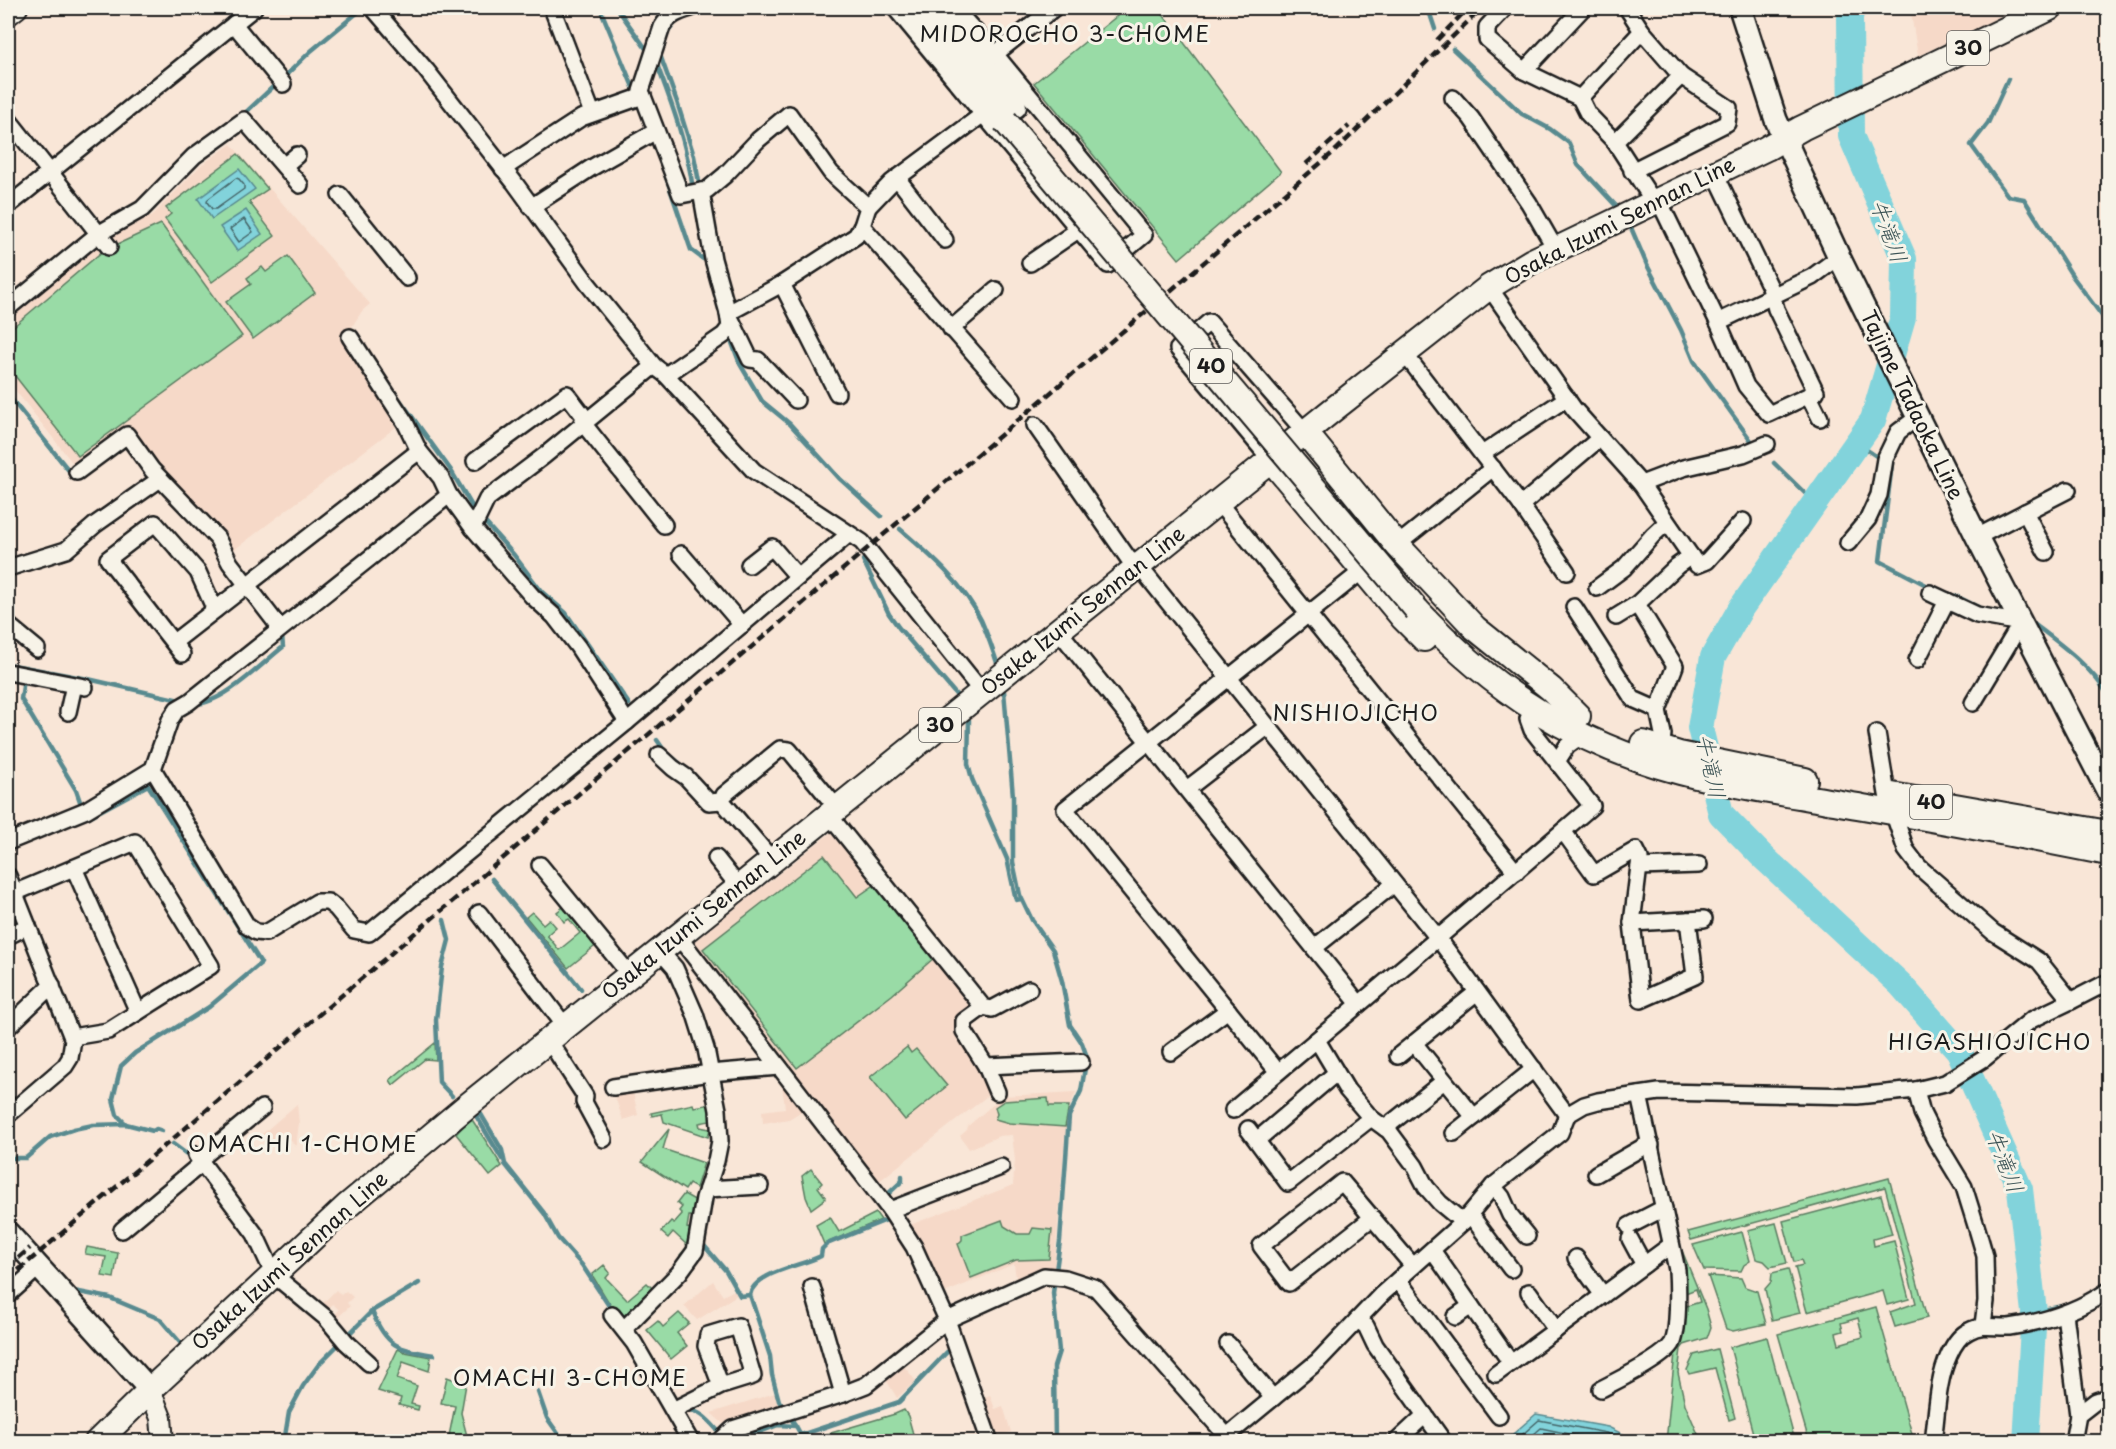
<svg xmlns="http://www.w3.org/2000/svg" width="2116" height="1449" font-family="'Playpen Sans','Klee One',sans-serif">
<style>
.built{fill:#f6d9c8}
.green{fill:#99dba6;stroke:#5a7c61;stroke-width:1.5;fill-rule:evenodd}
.water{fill:#82d3db;stroke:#598a8f;stroke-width:1.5}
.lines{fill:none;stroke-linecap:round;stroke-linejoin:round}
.shore{stroke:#456568;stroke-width:1.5}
.stream{stroke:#598a8f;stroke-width:4.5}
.river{stroke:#82d3db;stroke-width:26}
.minor-casing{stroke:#1c1c1c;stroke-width:20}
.tertiary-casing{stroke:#1c1c1c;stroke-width:24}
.secondary-casing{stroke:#1c1c1c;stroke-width:26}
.primary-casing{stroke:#1c1c1c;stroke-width:28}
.minor{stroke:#f7f3e8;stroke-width:15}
.tertiary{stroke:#f7f3e8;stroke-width:20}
.secondary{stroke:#f7f3e8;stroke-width:21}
.primary{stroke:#f7f3e8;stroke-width:24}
.rail{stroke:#1c1c1c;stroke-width:4.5;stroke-dasharray:9 4.5;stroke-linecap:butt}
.primary-bridge-casing{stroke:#1c1c1c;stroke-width:28;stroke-linecap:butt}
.primary-bridge{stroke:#f7f3e8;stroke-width:24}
.labels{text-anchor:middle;stroke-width:6;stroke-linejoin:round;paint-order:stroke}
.shield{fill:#f7f3e8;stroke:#5e5c59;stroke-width:1.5}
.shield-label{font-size:20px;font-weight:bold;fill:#1c1c1c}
.street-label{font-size:21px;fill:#1c1c1c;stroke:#f7f3e8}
.neighbourhood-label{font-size:22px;letter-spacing:1.5px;fill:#1c1c1c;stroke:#f7f3e8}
.water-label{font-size:22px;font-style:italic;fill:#3b5355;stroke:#f7f3e8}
</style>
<rect width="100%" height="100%" fill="#f9e6d7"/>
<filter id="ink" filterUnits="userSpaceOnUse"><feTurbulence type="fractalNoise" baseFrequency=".0167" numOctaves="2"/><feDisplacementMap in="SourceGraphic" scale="12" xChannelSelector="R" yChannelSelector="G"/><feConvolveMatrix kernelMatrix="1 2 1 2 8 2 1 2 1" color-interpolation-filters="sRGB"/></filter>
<g filter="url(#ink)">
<g class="built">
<path d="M1910 8H2018L1918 56Z"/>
<path d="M231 144 370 304 362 311 344 339 386 404 396 427 230 553 127 428 75 466 8 381V321L108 237 152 216 200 166Z"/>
<path d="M833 831 975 1003 958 1030 991 1093 878 1182 830 1118 813 1100 691 944Z"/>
<path d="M781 1078 805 1109 789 1119 763 1123 762 1111 785 1108Z"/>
<path d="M632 1088 638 1115 623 1120 613 1091Z"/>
<path d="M1076 1092 1067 1114 1054 1272 1017 1284 1014 1264 942 1294 920 1240 910 1225 1013 1185 1015 1160 1012 1135 999 1136 969 1149 960 1136 967 1130 968 1126 1003 1096Z"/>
<path d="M297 1104 299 1123 296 1147 283 1131 266 1145 260 1136Z"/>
<path d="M713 1281 723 1296 734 1290 737 1295 697 1320 684 1306Z"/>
<path d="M336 1290 341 1295 346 1291 353 1297 347 1303 350 1306 334 1321V1316L339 1310 333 1304 328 1309H322L319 1307Z"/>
<path d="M903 1365 916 1381 897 1398 885 1378Z"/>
<path d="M775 1393 782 1409 727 1427 711 1413Z"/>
<path d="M990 1395 995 1409 1003 1406 1011 1432 994 1438 981 1398Z"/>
</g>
<g class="green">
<path d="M1127 8H1158L1281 172 1179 259 1034 83Z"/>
<path d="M238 154 268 189 249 202 275 236 212 282 165 219 171 214 166 208Z"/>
<path d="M161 224 242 336 78 456 8 367V331L103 251Z"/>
<path d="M288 256 315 293 253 339 226 302 251 284 247 278 262 267 266 272Z"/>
<path d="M824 855 857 897 876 884 935 957 892 995 797 1068 703 949Z"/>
<path d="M567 904 599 943 568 968 526 917 532 912 543 924 549 919 556 927 547 935 559 950 580 933 569 919 564 922 557 912Z"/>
<path d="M435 1043 436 1060 425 1059 393 1085 390 1080Z"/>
<path d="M907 1047 911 1053 916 1049 947 1086 905 1120 870 1077Z"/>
<path d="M1048 1098 1049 1106H1069L1065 1127 1009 1123 995 1119 997 1114 995 1107 1004 1101Z"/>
<path d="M693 1104 694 1107 712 1104 715 1120 699 1123 700 1127 710 1129 708 1137 664 1122 662 1114 652 1116 651 1113Z"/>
<path d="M471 1118 502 1166 490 1176 456 1134Z"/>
<path d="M669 1129 663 1149 704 1163 696 1188 689 1184 685 1190 642 1162Z"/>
<path d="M811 1169 822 1183 818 1187 826 1198 811 1209 806 1197 802 1176Z"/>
<path d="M1889 1178 1927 1318 1895 1327 1890 1312 1916 1303 1885 1187 1691 1240 1688 1232Z"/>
<path d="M684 1194 698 1202 696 1216H689L687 1228 694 1229 692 1249 684 1259 680 1255 688 1246 673 1232 668 1238 661 1232 671 1221 674 1223 682 1214 679 1211 682 1207 677 1203Z"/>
<path d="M1881 1195 1892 1234 1873 1239 1874 1246 1894 1241 1909 1299 1887 1305 1883 1291 1807 1312 1795 1267 1803 1265 1801 1260 1794 1262 1783 1221Z"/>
<path d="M876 1213 881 1220 824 1244 816 1225 830 1217 839 1232Z"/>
<path d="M1002 1220 1004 1226 1017 1234H1030L1033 1228 1052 1230 1049 1259 1016 1260 971 1278 958 1244 962 1240V1235Z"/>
<path d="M1776 1223 1787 1263 1770 1267 1764 1261 1756 1259 1748 1230Z"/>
<path d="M1742 1232 1750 1261 1744 1265 1741 1271 1704 1270 1693 1245Z"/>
<path d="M1676 1236 1706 1309 1711 1327 1707 1338 1684 1345 1681 1349 1678 1373 1685 1404 1701 1441 1666 1442 1675 1353 1679 1343 1684 1298 1687 1306 1700 1302 1696 1289 1683 1294Z"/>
<path d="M87 1247 118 1253 114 1278 102 1276 106 1257 85 1254Z"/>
<path d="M604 1265 610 1273 606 1278 627 1300 647 1283 655 1291 624 1320 611 1306 592 1275Z"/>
<path d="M1788 1269 1800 1313 1772 1320 1765 1289 1771 1282 1772 1273Z"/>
<path d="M1708 1276 1741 1278 1745 1287 1757 1291 1766 1324 1733 1331 1726 1329Z"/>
<path d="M1876 1307 1914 1441H1809L1778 1334ZM1858 1318 1863 1337 1839 1344 1836 1333 1843 1331 1841 1323Z"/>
<path d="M679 1313 689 1323 677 1333 687 1346 671 1359 647 1330 658 1321 663 1327Z"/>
<path d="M1767 1337 1795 1441H1755L1730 1347Z"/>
<path d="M398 1349 405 1352 431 1357 429 1371 403 1362 397 1379 417 1386 411 1404 419 1406 418 1410 399 1405 401 1398 378 1391Z"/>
<path d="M1717 1349 1735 1418 1729 1420 1715 1368 1689 1374 1687 1370 1694 1355Z"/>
<path d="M447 1377 466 1384 461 1413 467 1436H449L455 1406 441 1403Z"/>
<path d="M904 1410 908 1416 915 1441H804L895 1414Z"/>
</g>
<g class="water">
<path d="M239 169 255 189 212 219 198 199Z"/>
<path d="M246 210 262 234 237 251 220 227Z"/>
<path d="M1536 1414 1608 1427 1631 1438 1632 1441H1505Z"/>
</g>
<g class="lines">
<g class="shore">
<path d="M236 178 239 179 244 185V189L216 209H212L207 202 208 199Z"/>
<path d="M244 219 253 232 239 242 230 229Z"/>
<path d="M1514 1442 1539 1420 1606 1433 1625 1442"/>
<path d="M1525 1442 1541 1428 1607 1442"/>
</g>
<g class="stream">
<path d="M600 8 635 92"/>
<path d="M617 8 649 53"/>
<path d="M1428 8 1435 29"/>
<path d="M665 36 678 19"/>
<path d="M1453 49 1522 114 1550 129 1569 143 1578 165 1618 208"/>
<path d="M659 52 677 102 694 156 700 187"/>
<path d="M656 62C672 104 687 145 693 189"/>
<path d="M284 77 311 51 363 8"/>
<path d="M2008 79 1988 123 1971 145 2008 196 2024 199 2073 277 2108 324"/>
<path d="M243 115 276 84"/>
<path d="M496 171 507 186"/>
<path d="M665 174 691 250 703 259 707 258"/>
<path d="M1629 223 1647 265 1681 330 1694 361 1755 446"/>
<path d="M8 285 15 294"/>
<path d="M729 335 740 364 762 401 790 424 839 478 881 516"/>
<path d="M390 386 450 469 476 513"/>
<path d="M8 395 70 472 73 469"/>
<path d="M1857 443 1876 456"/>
<path d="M1774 463 1815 503"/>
<path d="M1892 464 1880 561 1932 588"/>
<path d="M482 519 514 555 542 592 566 613 629 704"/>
<path d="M900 529C931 556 963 583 981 620 988 636 994 653 999 669"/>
<path d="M863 560 889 614 899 628 958 697"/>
<path d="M1948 595 1956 596 1984 610"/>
<path d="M2034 624C2061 645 2090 665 2108 695"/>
<path d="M8 664 88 679 184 701"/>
<path d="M26 667 21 699 76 790 83 810"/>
<path d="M1004 691 1013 796V862L1020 895 1032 920 1053 950 1062 981 1070 1025 1082 1043 1087 1057 1081 1091 1069 1116 1060 1241 1053 1293 1059 1351 1054 1367 1055 1442"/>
<path d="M195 704C224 703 260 665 283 647L282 636"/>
<path d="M969 720 968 764 972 779 1007 859 1016 900 1021 899"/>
<path d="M657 740 664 750 685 768"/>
<path d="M89 817 148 785 261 963 209 1007 135 1053 121 1066 113 1099 117 1115 126 1124"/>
<path d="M492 879 581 989"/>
<path d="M444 920 449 940 442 967 436 1020 439 1082 452 1096"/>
<path d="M479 1111 502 1150 505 1164 544 1213 558 1238 582 1265 613 1312"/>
<path d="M475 1114 502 1159"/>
<path d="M173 1144 192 1158"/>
<path d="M8 1158H26L50 1137 74 1129 93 1125 126 1124 153 1131 156 1129 162 1131"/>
<path d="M888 1194 902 1181V1176"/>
<path d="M701 1242 726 1271 740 1296 750 1295"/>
<path d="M74 1291 110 1298 160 1319 184 1347"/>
<path d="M372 1311C386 1347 398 1349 434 1355"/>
<path d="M2034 1312 2067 1305"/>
<path d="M538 1392 547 1418 564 1442"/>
<path d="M686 1410C701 1409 712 1425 722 1435"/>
<path d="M796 1426 801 1435 899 1402 947 1352"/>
<path d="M744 1432H760L778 1425 796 1426 779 1401 772 1375 770 1356 750 1295C754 1272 802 1266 821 1256L822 1249 827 1244 889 1219 888 1217"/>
<path d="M284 1442 289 1412 303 1386 319 1364 372 1311 419 1283"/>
</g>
<path class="river" d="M1852 8 1850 18 1851 136 1904 259 1903 317 1873 420 1741 608 1713 657 1700 728 1721 814 1762 856 1900 984 1959 1051 2020 1189 2034 1312 2026 1442"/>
<g class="minor-casing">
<g id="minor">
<path d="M373 8 426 70 514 182 588 284 654 366 666 375 754 471 862 542 982 692"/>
<path d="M552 8 592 113"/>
<path d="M691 8C678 12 669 15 662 27L641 91 681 195 707 190 725 175 758 140 789 114 831 173 868 207 862 226 1013 398"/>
<path d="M895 8 1108 265 1144 235 995 54 954 8"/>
<path d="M1505 8 1487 27V39L1524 71 1580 98 1588 114 1615 142 1648 193 1663 209 1718 322 1746 386 1769 414 1816 392 1776 309 1770 287 1715 173"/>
<path d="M1627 8 1642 31 1681 76 1729 108 1727 123 1632 171"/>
<path d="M234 24 283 84"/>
<path d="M995 54 1054 8"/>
<path d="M1524 71 1583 8"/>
<path d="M1453 98 1471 118 1529 203 1556 250"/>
<path d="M1580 98 1642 31"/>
<path d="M8 119 109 247"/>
<path d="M1615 142 1681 76"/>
<path d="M284 166 297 155"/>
<path d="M503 169 581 118 643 96"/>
<path d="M897 178 945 240"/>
<path d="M701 191 713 259 728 313 750 359 758 360 796 400"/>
<path d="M340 195 407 278"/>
<path d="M8 206 254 8"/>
<path d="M531 207 591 168 656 131"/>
<path d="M868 207 892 182 982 115"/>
<path d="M1030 263 1078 230"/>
<path d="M782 284 837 393"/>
<path d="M1489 287 1574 409 1641 484 1697 565 1707 561 1743 521"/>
<path d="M8 308 98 234 142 209 194 156 244 120 300 185"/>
<path d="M1718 322 1812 277 1839 257"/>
<path d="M951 329 996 290"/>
<path d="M350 337 405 422 419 451 441 478 449 495 473 528 532 596 554 616 578 647 627 722"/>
<path d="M1404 353 1521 505 1567 572"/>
<path d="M666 375 724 335 730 327 728 313 782 284 856 236 862 226"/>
<path d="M1809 396 1820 418"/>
<path d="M582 422 664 525"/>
<path d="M1035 425 1128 558 1139 566 1438 938 1567 1115"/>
<path d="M1482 454 1567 398"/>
<path d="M1271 460 1178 349 1209 322 1305 432"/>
<path d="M475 461 567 394 586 419"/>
<path d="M77 472 127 435 152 470 217 538 230 563 280 628"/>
<path d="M1641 484 1683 468 1743 454 1767 444"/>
<path d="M1218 502 1516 872"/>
<path d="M1521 505 1600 438"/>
<path d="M2025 512 2046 552"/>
<path d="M473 528 487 499 544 456 654 366"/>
<path d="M1977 537 2068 490"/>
<path d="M1848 543 1868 519 1879 495 1885 459 1898 432 1918 417"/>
<path d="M1397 545 1493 468"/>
<path d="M681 554 742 625"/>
<path d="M749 565 772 547 798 577"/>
<path d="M8 568 66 550 96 524 160 479"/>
<path d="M1597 588 1624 568 1653 535 1667 522"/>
<path d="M1930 593 1977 615 2021 623 1973 703"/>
<path d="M1637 604 1675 666 1658 710 1663 734 1661 750"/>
<path d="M1574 607 1633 699 1658 710"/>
<path d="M1616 617 1637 604 1677 566 1691 556"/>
<path d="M8 625 37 649"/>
<path d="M1059 631 1359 1004"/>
<path d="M174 642 419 451"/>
<path d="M182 654 108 559 155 523 198 572 215 610"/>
<path d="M1917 660 1947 601"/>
<path d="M8 672 85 687"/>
<path d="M68 712 74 685"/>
<path d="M1877 733 1887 794 1906 850 1919 867 1993 932 2039 961 2071 1001 2108 982"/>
<path d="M659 755 673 768 686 777 709 802 722 801"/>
<path d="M1558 760 1567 746 1581 736"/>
<path d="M153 769 247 926 256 932 266 933 317 902H328L336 908 354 930 369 933 627 722 849 534"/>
<path d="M1187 789 1267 727"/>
<path d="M722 801 724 795 780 749 789 750 837 808"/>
<path d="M722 801 772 860"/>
<path d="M829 815 983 1007 992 1009 1029 989"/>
<path d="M1563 831 1594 874 1636 850 1640 858 1632 923 1641 1000 1695 976 1688 920"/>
<path d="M8 842 86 810 153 769 170 720 177 709 189 702 449 495"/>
<path d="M716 858 739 887"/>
<path d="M540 865 630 975"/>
<path d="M1639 867 1699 865"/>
<path d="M74 868 138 1012"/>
<path d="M8 876 73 1040 70 1058 65 1066 8 1115"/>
<path d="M14 893 135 842 211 966 108 1031 72 1037"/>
<path d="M479 913 565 1026"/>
<path d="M1632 923 1704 919"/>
<path d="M8 936 28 926"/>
<path d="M678 936 890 1210 914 1247 947 1320 990 1442"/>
<path d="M1314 948 1394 884"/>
<path d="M983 1007 964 1021V1031L986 1066 997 1092"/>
<path d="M8 1027 52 985"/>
<path d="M548 1039 585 1096 584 1102 604 1139"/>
<path d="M1317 1040 1347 1090 1371 1118 1389 1131 1415 1166 1426 1187 1440 1203 1463 1222"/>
<path d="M1414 1043 1474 1117"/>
<path d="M1171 1052 1228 1010"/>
<path d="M1398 1056 1477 992"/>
<path d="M986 1066 1081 1062"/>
<path d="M1278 1072 1065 809 1362 571"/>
<path d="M613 1087 710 1073 779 1067"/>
<path d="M1916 1090 1922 1113 1935 1139 1964 1187 1978 1232 1985 1256 1986 1301 1983 1325"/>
<path d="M1233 1110 1438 938 1592 806 1532 730 1528 719"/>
<path d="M1385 1128 1444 1081"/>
<path d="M1248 1129 1288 1183 1371 1118"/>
<path d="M1454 1133 1534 1069"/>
<path d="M1257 1140 1336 1073"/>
<path d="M196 1155 255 1234 274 1275 326 1318 346 1342 369 1363"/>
<path d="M199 1160 262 1108"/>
<path d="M1596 1174 1643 1147 1651 1145"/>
<path d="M1493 1186 1502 1197 1510 1215 1527 1236"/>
<path d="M707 1189 760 1186"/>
<path d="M890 1210 1001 1167"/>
<path d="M1468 1216 1475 1221 1511 1269"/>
<path d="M1372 1218 1289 1283 1261 1246 1342 1182 1413 1266"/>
<path d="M1629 1226 1664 1208"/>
<path d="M122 1230 202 1163"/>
<path d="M1630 1239 1644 1265"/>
<path d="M1432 1250 1511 1363"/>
<path d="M1576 1258 1603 1295"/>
<path d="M1398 1280 1499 1416"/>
<path d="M812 1287 843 1394"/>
<path d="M1529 1292 1556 1330"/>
<path d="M8 1295 39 1267"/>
<path d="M2065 1314 2078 1415"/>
<path d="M612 1315 634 1343 691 1442"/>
<path d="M1455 1317 1471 1306"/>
<path d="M1357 1320 1366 1326 1375 1345 1444 1442"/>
<path d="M624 1329 679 1273 695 1251 704 1198 716 1161 720 1141 718 1110 706 1049 695 1014 675 968 660 951"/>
<path d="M1228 1344 1273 1398"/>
<path d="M1496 1374 1671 1245"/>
<path d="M1601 1389C1618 1380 1662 1359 1672 1344 1679 1332 1678 1286 1677 1270L1639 1095"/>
<path d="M673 1410 721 1386 753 1376 738 1326 708 1335 706 1346 721 1386"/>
<path d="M1227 1436 1318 1361 1382 1294 1463 1222 1493 1186 1560 1133 1567 1115 1584 1105 1598 1101 1659 1092 1857 1096 1916 1090 1945 1083 1985 1058 2031 1020 2071 1001"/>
<path d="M719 1442 733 1429 843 1394 866 1385 947 1320 1044 1276 1065 1278 1096 1288 1232 1442"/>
<path d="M1396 1442 1425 1415"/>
<path d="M1933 1442C1937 1414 1937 1381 1949 1355 1953 1346 1960 1335 1969 1331 1983 1323 1995 1328 2009 1327 2045 1322 2079 1310 2108 1291"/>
<path d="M2073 1442 2078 1415 2096 1401 2108 1397"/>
</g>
</g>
<g class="tertiary-casing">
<g id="tertiary">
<path d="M8 15 17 8"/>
<path d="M150 1390 161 1418 163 1442"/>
</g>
</g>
<g class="secondary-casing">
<g id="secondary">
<path d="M1740 8 1776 120 1839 257 1977 537 2108 792"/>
<path d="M8 1233 150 1390"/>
</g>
</g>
<g class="primary-casing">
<g id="primary">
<path d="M910 8 1005 121"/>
<path d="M935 8 1014 106"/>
<path d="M1305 432 1397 545 1475 628 1551 689 1578 716"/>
<path d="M1271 460 1403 618 1424 639"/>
<path d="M1417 610C1493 691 1573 743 1680 772 1740 788 1802 796 1863 807 1945 821 2027 837 2108 853"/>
<path d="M1643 743 1679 754 1805 780"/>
<path d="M1892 795 2108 833"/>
<path d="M97 1442 150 1390 347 1206 467 1106 1330 412 1489 287 1532 261 1767 148 1802 128 2050 8"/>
</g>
</g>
<use href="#minor" class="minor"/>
<use href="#tertiary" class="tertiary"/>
<use href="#secondary" class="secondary"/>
<use href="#primary" class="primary"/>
<g class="rail">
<path d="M1437 40 1468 8"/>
<path d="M1306 164 1349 126"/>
<path d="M8 1267 30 1248"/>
<path d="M8 1279 1336 150 1482 8"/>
</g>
<g class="primary-bridge-casing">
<path id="primary-bridge" d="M1005 121 1417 610"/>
</g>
<use href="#primary-bridge" class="primary-bridge"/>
</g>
</g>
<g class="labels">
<g class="shield">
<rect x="1947" y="31" width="42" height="34" rx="4.5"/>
<rect x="1190" y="349" width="42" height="34" rx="4.5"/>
<rect x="919" y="708" width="42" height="34" rx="4.5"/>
<rect x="1910" y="785" width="42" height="34" rx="4.5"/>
</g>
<g class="shield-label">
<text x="1968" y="55">30</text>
<text x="1211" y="373">40</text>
<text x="940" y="732">30</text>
<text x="1931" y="809">40</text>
</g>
<g class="street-label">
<text transform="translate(1620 221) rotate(-27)" y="7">Osaka Izumi Sennan Line</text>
<text transform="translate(1912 405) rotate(64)" y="7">Tajime Tadaoka Line</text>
<text transform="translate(1083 611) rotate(-39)" y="7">Osaka Izumi Sennan Line</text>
<text transform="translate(704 915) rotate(-39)" y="7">Osaka Izumi Sennan Line</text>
<text transform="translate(290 1261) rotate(-42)" y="7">Osaka Izumi Sennan Line</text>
</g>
<g class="neighbourhood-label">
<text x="1065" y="42">MIDOROCHO 3-CHOME</text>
<text x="1356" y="721">NISHIOJICHO</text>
<text x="1990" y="1050">HIGASHIOJICHO</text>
<text x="303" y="1152">OMACHI 1-CHOME</text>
<text x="570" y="1386">OMACHI 3-CHOME</text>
</g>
<g class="water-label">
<text transform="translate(1889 231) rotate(70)" y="8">牛滝川</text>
<text transform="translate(1711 766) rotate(78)" y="8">牛滝川</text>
<text transform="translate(2005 1161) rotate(69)" y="8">牛滝川</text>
</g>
</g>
<rect width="2116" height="1449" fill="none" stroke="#f7f3e8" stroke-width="30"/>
<rect x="15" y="15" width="2086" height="1419" fill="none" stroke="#1c1c1c" stroke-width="2" filter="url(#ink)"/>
</svg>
